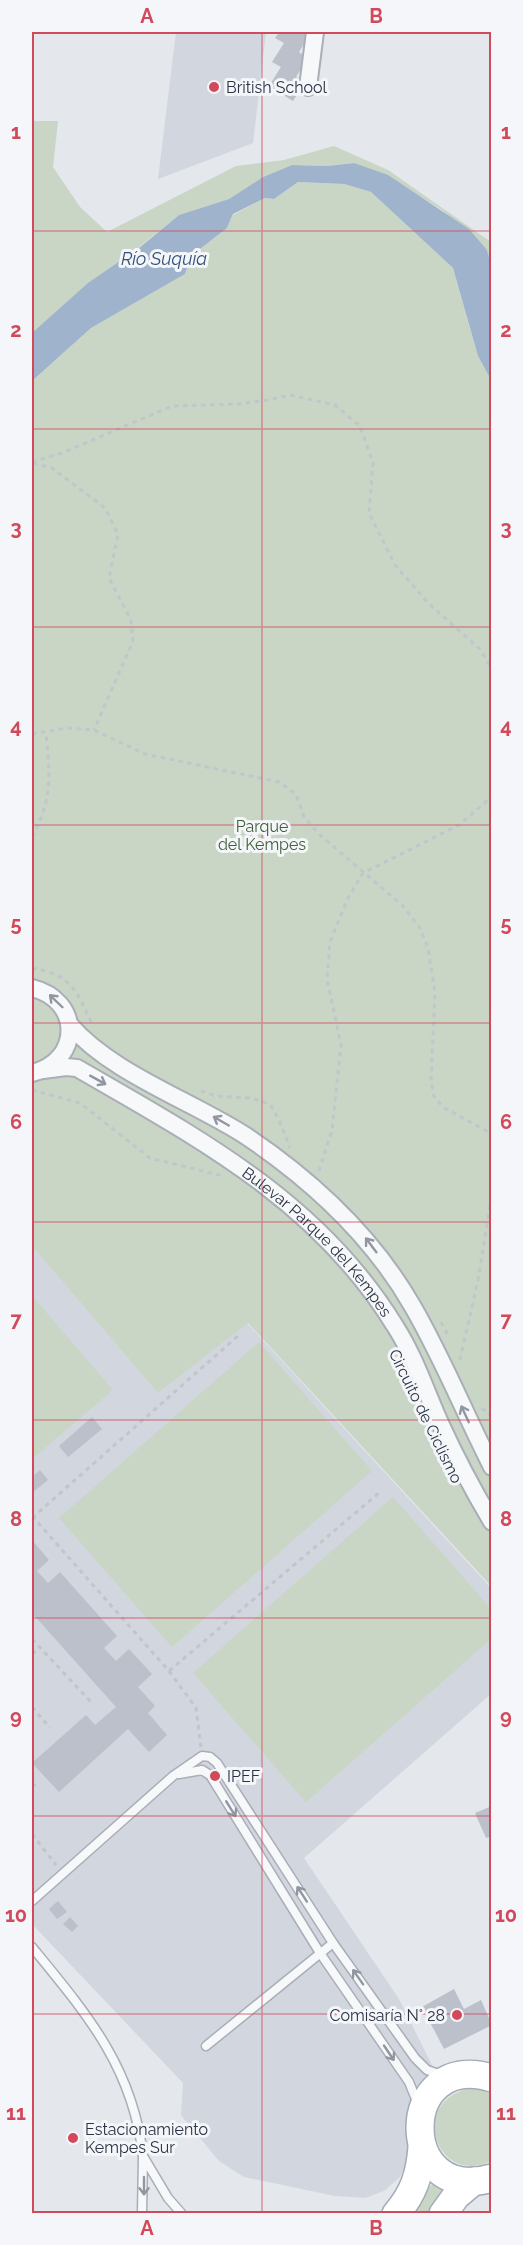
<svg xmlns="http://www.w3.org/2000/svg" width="523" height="2245" font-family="Raleway,sans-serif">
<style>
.built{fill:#d2d6de}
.green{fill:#c9d6c5}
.water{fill:#9fb4cc}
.building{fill:#bbc0ca}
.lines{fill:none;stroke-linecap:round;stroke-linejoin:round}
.service-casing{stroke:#a9aeb7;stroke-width:11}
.minor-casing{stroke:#a9aeb7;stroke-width:20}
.primary-casing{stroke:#a3abb8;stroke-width:30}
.path{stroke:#c2c5cb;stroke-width:3;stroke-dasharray:4.5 4.5;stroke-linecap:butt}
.service{stroke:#f7f8fa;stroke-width:8}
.minor{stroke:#f7f8fa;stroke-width:16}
.primary{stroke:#fff;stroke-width:27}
.oneway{stroke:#9196a0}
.grid{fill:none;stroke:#d1495b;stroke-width:1.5;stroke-opacity:0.55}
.poi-dot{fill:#d1495b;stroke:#f4f6f9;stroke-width:2}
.labels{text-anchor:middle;stroke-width:6;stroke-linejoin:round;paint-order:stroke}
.poi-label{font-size:16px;fill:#2b3445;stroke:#f4f6f9;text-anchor:start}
.park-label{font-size:16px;fill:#3f6138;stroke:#f4f6f9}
.street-label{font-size:16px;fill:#2b3445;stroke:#f4f6f9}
.water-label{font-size:18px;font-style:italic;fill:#34527a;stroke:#f4f6f9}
.neatline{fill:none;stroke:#d1495b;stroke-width:2}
.grid-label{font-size:20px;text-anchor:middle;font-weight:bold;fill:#d1495b}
</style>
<rect width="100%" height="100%" fill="#e4e7ec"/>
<g class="built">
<path d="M176 32H266L253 143 158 179Z"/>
<path d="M32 1246 158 1393 247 1323 491 1588V1694L304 1858 399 1999 436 2073 417 2086 412 2109 411 2155 400 2177 384 2191 365 2198 335 2196 244 2177 219 2161 181 2115 183 2083 32 1924Z"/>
</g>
<g class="green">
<path d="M32 121H58L53 167 80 207 107 232 236 166 284 160 334 146 388 170 491 242V269L487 250 442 210 421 197 354 163 327 166 292 165 263 177 229 199 179 215 32 333Z"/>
<path d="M298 182 344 184 371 192 453 268 478 356 491 380V1586L248 1323 158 1393 32 1246V381L91 328 185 274 191 256 227 228 233 215 265 198 274 199Z"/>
<path d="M32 1296 113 1390 32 1459Z"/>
<path d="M259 1342 372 1471 172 1647 59 1518Z"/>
<path d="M393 1497 491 1609V1639L306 1802 193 1673Z"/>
<path d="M467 2089 482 2090 491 2094V2161C439 2187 407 2105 467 2089Z"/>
<path d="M435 2180 447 2186 430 2213 410 2214Z"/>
</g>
<path class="water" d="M354 163 388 175 469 229 487 250 492 269 491 380 478 356 453 268 371 192 344 184 298 182 274 199 265 198 233 214 227 228 191 256 185 274 91 328 32 381V333L88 283 139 248 179 215 229 199 263 177 292 165 327 166Z"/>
<g class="building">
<path d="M279 32 311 33 299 52 308 58 296 77 305 82 293 101 269 86 281 67 272 62 284 43 275 38Z"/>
<path d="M92 1417 102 1429 68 1457 59 1446Z"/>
<path d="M40 1470 48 1480 32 1493V1477Z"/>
<path d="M32 1540 49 1560 37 1571 48 1583 60 1572 117 1636 104 1648 116 1661 129 1649 152 1674 138 1687 155 1706 148 1713 167 1735 149 1752 128 1729 59 1792 32 1763 86 1715 95 1725 116 1707 32 1613Z"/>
<path d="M492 1806V1836L486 1838 475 1813Z"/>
<path d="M58 1901 67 1912 57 1919 49 1909Z"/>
<path d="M70 1917 78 1926 72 1932 63 1924Z"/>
<path d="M454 1989 464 2009 481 2000 492 2025 444 2049 422 2007Z"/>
</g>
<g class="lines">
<g class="service-casing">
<g id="service">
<path d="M179 1774 202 1770 210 1775 320 1953 409 2082 418 2104"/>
<path d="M32 1901 173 1776 202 1756 210 1757 217 1763 333 1943 415 2058 427 2070 445 2076"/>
<path d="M32 1947C86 2013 133 2067 143 2156"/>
<path d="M206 2046 333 1943"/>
<path d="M142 2214 143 2156 168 2198 182 2214"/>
</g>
</g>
<g class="minor-casing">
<g id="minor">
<path d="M308 87 315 32"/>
<path d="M32 988C82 1000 82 1061 32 1073"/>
<path d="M70 1025C111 1073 192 1101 246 1136 313 1181 373 1237 413 1307 443 1359 465 1414 492 1467"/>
<path id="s1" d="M43 1070 66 1067 77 1068C200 1139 319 1202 395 1326 415 1357 426 1392 441 1425 456 1458 473 1490 492 1522"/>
</g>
</g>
<g class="primary-casing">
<g id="primary">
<path d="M492 2078C396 2049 396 2206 492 2178"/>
<path d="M396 2214C414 2193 420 2174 422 2147"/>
<path d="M443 2214 456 2196 474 2181"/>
</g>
</g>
<g class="path">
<path d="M32 462 62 453 172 406 238 404 268 400 290 395 335 405 360 426 373 463 369 513 395 565 428 603 480 649 492 669"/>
<path d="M33 463 52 468 105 508 118 534 109 578 131 620 133 641 94 730"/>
<path d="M32 734 68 728 94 730 145 754 279 782 296 794 304 817 320 835 403 906 420 928 428 948 435 993 431 1081 434 1096 443 1107 492 1134"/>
<path d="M32 837C53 798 50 776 46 733"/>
<path d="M32 968C72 975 76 990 92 1024"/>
<path d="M32 1090 80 1103 150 1158 223 1176"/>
<path d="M201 1091 216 1096 251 1098 270 1104 279 1120 290 1148"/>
<path d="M319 1171 332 1130 341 1045 327 979 330 942 348 898 363 873 459 825 485 803 492 792"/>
<path d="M441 1322 449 1337"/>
<path d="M460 1360 478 1280 492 1194"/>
<path d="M482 1408 492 1417"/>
<path d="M32 1516 169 1671 380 1492"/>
<path d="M32 1518 239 1335"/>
<path d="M32 1639 92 1703"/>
<path d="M32 1654 39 1648"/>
<path d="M169 1671 196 1708 201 1747"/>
<path d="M32 1707 50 1728"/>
<path d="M32 1787 36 1783"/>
<path d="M32 1834 56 1865"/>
</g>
<use href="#service" class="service"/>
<use href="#minor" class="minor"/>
<use href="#primary" class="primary"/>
</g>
<defs><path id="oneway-shaft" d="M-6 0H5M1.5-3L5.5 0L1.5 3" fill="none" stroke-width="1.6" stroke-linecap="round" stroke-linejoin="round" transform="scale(1.5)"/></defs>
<g class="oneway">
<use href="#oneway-shaft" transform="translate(56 1001) rotate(-136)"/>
<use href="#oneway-shaft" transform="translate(98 1080) rotate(29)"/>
<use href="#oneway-shaft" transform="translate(221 1121) rotate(-150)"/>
<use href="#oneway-shaft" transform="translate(371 1245) rotate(-127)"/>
<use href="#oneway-shaft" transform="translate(465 1414) rotate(-115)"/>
<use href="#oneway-shaft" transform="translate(231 1809) rotate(58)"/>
<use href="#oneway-shaft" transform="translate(302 1894) rotate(-123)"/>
<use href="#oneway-shaft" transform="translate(358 1977) rotate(-125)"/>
<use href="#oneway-shaft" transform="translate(389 2053) rotate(56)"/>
<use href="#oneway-shaft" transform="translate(144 2186) rotate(90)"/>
</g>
<path class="grid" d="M262 32V2214M32 231H492M32 429H492M32 627H492M32 825H492M32 1023H492M32 1222H492M32 1420H492M32 1618H492M32 1816H492M32 2014H492"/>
<g class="poi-dot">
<circle cx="214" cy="87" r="6"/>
<circle cx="215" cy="1776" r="6"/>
<circle cx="457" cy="2015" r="6"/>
<circle cx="73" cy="2138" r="6"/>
</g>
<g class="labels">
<g class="poi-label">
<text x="226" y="93">British School</text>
<text x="227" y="1782">IPEF</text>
<text x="445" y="2021" text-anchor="end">Comisaría N° 28</text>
<text x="85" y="2135">Estacionamiento<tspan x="85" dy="18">Kempes Sur</tspan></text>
</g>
<g class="park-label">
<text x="262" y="832">Parque<tspan x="262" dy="18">del Kempes</tspan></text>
</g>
<g class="street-label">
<text dy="6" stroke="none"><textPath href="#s1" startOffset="333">Bulevar Parque del Kempes</textPath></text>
<text transform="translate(426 1416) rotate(64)" y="6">Circuito de Ciclismo</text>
</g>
<g class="water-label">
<text x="164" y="265">Río Suquía</text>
</g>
</g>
<rect width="523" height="2245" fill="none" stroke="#f4f6f9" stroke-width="66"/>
<rect x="33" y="33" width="457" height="2179" class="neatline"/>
<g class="grid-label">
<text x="147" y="23">A</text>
<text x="376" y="23">B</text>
<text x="16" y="139">1</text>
<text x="506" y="139">1</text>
<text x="16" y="337">2</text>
<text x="506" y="337">2</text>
<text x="16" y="535">3</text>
<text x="506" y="535">3</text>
<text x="16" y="733">4</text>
<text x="506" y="733">4</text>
<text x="16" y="931">5</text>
<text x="506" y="931">5</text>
<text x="16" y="1129">6</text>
<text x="506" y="1129">6</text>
<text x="16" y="1327">7</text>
<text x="506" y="1327">7</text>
<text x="16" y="1526">8</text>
<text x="506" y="1526">8</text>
<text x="16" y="1724">9</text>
<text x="506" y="1724">9</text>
<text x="16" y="1922">10</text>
<text x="506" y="1922">10</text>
<text x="16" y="2120">11</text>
<text x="506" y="2120">11</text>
<text x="147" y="2235">A</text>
<text x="376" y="2235">B</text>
</g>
</svg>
